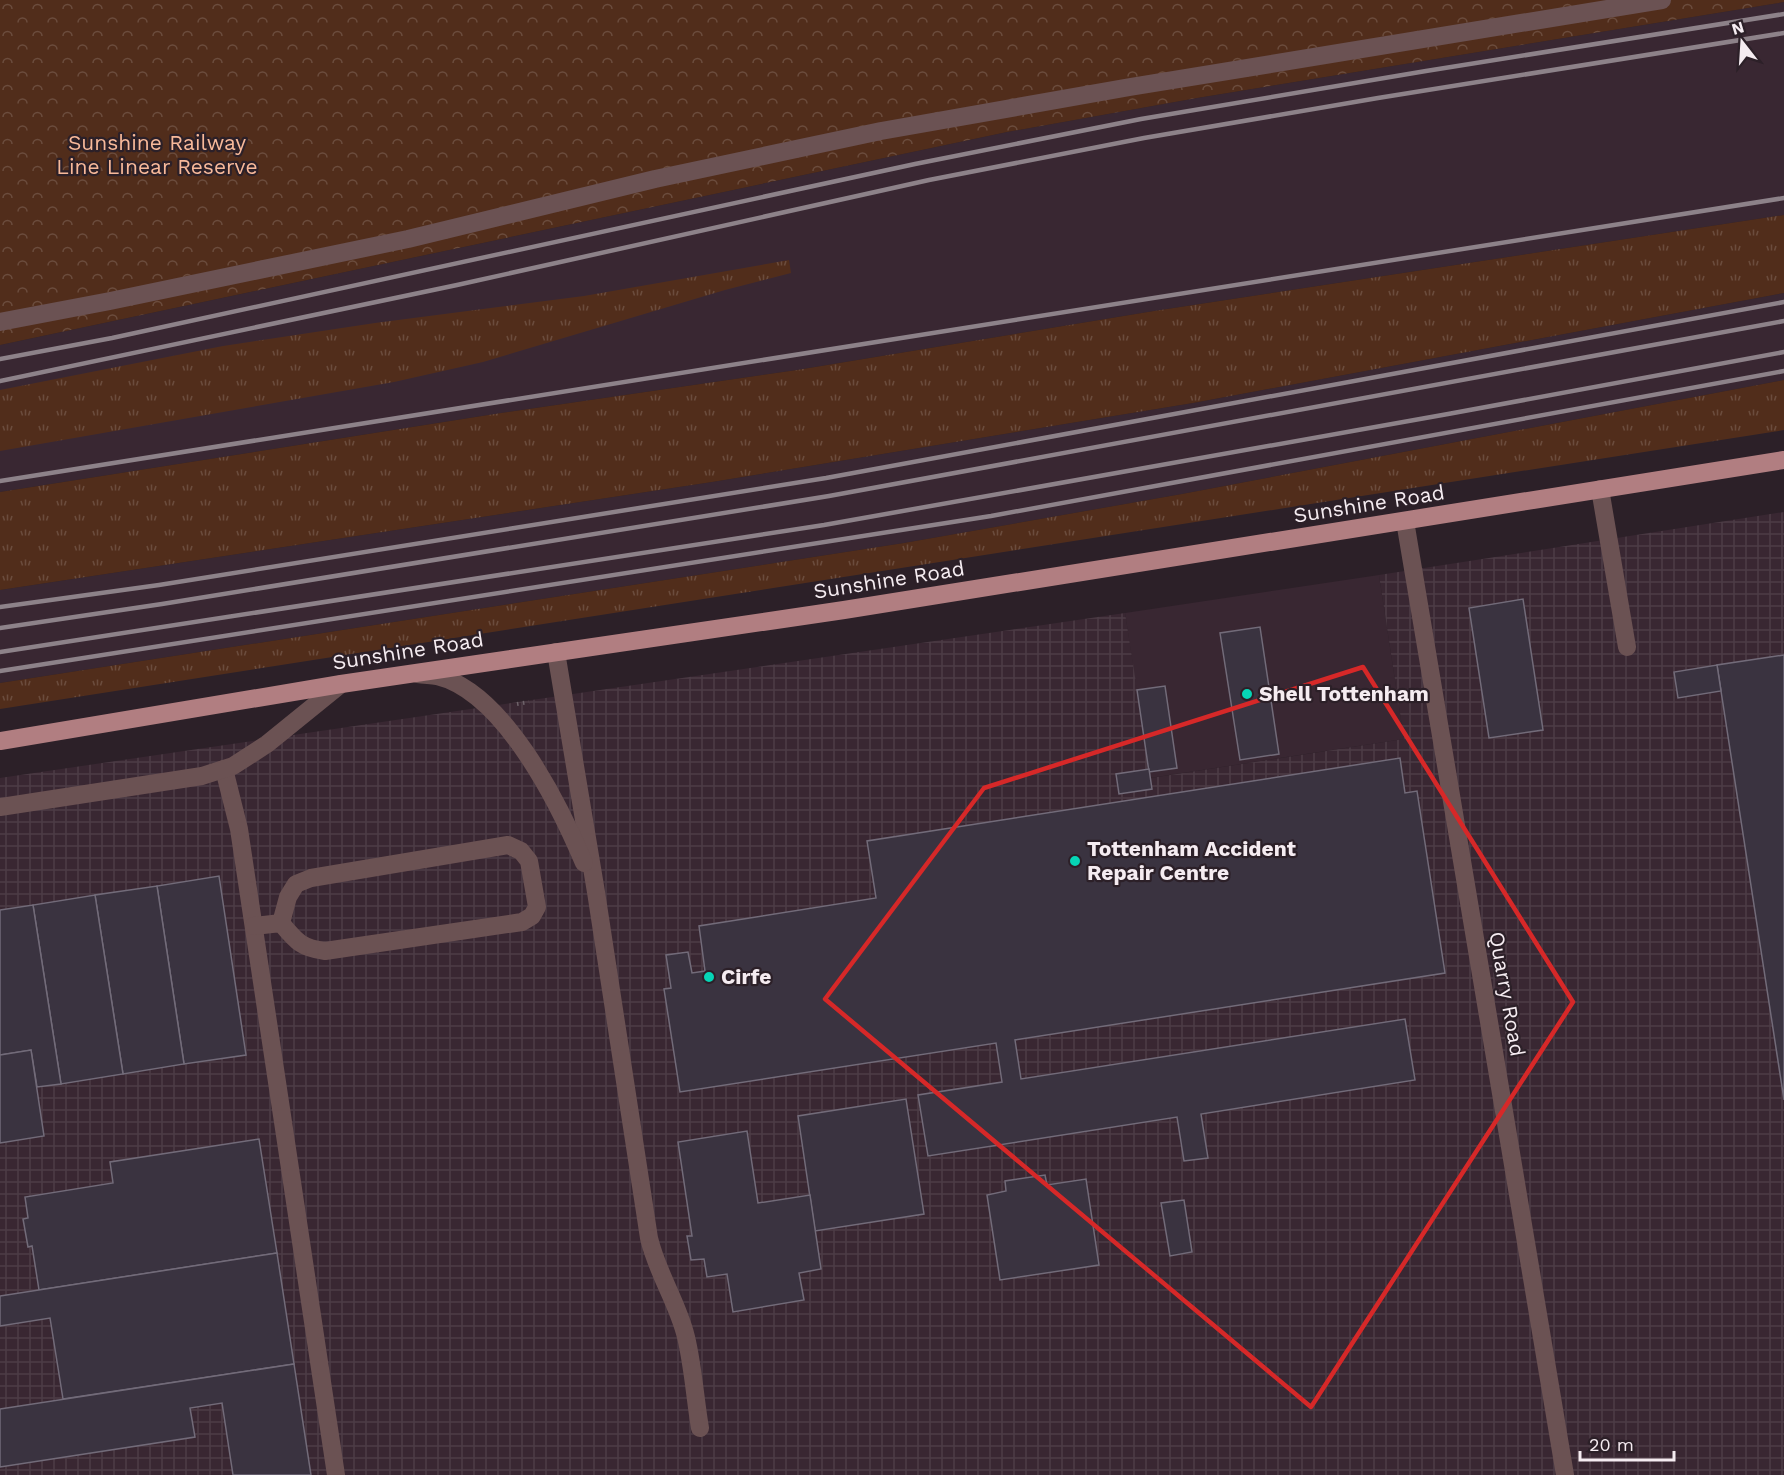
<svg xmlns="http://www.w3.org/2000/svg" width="1784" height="1475" font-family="'Work Sans',sans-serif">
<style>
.built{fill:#392732}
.industrial{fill:url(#industrial-grid)}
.grass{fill:url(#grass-tufts)}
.forest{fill:url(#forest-crowns)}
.building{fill:#3a3340;stroke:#726b79;stroke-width:1.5}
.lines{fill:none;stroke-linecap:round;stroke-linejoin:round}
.path{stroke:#6e636a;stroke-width:4;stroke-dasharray:1.5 4.5;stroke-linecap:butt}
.lane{stroke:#6b5253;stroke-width:18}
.street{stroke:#6b5253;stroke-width:18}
.primary{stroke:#b17e81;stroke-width:18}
.rail{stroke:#8d8289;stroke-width:4.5}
.marked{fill:none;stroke:#d62828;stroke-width:4.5;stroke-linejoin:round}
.poi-dot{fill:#06d5b6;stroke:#2c2028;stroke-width:2}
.labels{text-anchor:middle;stroke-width:4.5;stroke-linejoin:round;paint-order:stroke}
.park-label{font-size:21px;fill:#f8b99a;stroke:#2c2028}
.street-label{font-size:21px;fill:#f5ecf1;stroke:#2c2028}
.poi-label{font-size:21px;font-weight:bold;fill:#f5ecf1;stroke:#2c2028;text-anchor:start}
</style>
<defs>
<pattern id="industrial-grid" width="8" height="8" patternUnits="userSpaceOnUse" patternTransform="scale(1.5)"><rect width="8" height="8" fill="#392732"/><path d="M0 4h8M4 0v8" fill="none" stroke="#4c3c46"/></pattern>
<pattern id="grass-tufts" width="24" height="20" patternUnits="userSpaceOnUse" patternTransform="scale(1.5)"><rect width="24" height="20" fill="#512d1b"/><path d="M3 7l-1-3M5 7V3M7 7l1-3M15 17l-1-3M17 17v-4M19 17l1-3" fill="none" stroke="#6b4c3d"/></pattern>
<pattern id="forest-crowns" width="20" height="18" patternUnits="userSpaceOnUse" patternTransform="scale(1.5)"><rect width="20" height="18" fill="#512d1b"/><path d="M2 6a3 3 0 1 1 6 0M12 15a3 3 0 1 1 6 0" fill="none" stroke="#6b4c3d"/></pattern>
</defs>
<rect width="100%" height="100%" fill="#2c2028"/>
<g class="built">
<path d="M1784 2V215L1154 311 797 370 501 413 0 492V345L1007 132 1197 98Z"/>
<path d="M1784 293V380L1182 494 904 543 0 683V590L712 482 1193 403Z"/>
<path d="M1379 575 1404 739 1150 778 1125 613Z"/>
</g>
<path class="industrial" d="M1784 512V1475H0V778L1125 613 1151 778 1404 739 1379 575Z"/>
<g class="grass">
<path d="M1784 215V293L1193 403 712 482 0 590V492L501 413 797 370 1154 311Z"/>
<path d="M789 260 791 273 725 290 483 362 394 382 0 451V390L223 346 375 323 584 296Z"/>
<path d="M1784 380V430L0 709V683L904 543 1182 494Z"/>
</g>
<path class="forest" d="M0 0H1784V2L1197 98 1007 132 0 345Z"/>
<g class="building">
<path d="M1523 599 1543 730 1489 738 1469 608Z"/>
<path d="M1260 627 1279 754 1240 760 1220 633Z"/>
<path d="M1784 655V1100L1717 665Z"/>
<path d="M1717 665 1721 691 1678 698 1674 672Z"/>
<path d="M1165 686 1177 768 1149 772 1137 690Z"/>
<path d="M1400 758 1405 793 1417 791 1445 973 1015 1040 1021 1079 1405 1019 1415 1080 1201 1114 1208 1158 1184 1161 1177 1117 928 1156 918 1095 1002 1082 996 1043 680 1092 664 989 671 988 666 955 688 952 692 973 705 971 699 926 876 898 867 841Z"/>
<path d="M1149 769 1152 789 1119 794 1116 774Z"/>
<path d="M219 876 246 1055 184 1064 157 886Z"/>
<path d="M157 886 184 1064 123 1074 95 895Z"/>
<path d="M95 895 123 1074 61 1084 33 905Z"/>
<path d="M33 905 61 1084 37 1087 31 1050 0 1055V910Z"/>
<path d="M31 1050 44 1136 0 1143V1055Z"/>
<path d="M906 1099 924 1214 815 1231 798 1116Z"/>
<path d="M747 1131 758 1203 810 1195 821 1269 799 1273 804 1300 733 1312 727 1274 707 1277 704 1259 691 1260 687 1236H692L678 1142Z"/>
<path d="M259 1139 277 1253 39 1290 32 1246 28 1247 23 1219 28 1218 25 1197 113 1183 110 1162Z"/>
<path d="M1045 1175 1047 1185 1086 1179 1099 1265 1000 1280 987 1195 1006 1191 1005 1181Z"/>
<path d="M1184 1200 1192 1252 1170 1256 1161 1203Z"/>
<path d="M277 1253 294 1364 63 1399 50 1318 0 1326V1296Z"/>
<path d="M294 1364 311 1475H233L222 1403 190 1408 195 1437 0 1467V1409Z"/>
</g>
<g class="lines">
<path class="path" d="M517 704 529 702"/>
<g class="lane">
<path d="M0 322 110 301 408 239 655 179 881 131 1130 87 1662 0"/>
<path d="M1600 489 1627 647"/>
<path d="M556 652 596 892 649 1238C657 1273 678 1303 686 1337 693 1366 695 1398 700 1428"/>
<path d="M418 674C424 675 431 675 437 676 504 692 559 804 584 863"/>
<path d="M224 769 239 829 336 1475"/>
<path d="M0 807 202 776 233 766 267 744 341 684"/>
<path d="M254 926 281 923C296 941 301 948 325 951L522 922 532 916 537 907 529 861 521 851 508 845 311 878 296 884 288 897 281 923"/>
</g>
<path class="street" d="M1405 521 1565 1475"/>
<path class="primary" d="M0 741 341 684 844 610 1784 460"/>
<g class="rail">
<path d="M0 359 112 338 915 164 1141 119 1426 71 1784 14"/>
<path d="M0 381 457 285 929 180 1144 138 1378 98 1784 33"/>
<path d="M0 481 1784 198"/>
<path d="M0 607 159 585 826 478 1784 302"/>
<path d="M0 628 162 604 829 496 1784 321"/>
<path d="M0 652 824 525 1448 414 1784 352"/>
<path d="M0 671 991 516 1784 371"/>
</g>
</g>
<path class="marked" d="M1363 667 1573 1002 1311 1407 825 999 984 788Z"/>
<g class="poi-dot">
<circle cx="1247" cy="694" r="6"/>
<circle cx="1075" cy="861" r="6"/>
<circle cx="709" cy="977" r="6"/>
</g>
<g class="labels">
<g class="park-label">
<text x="157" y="150">Sunshine Railway<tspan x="157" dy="24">Line Linear Reserve</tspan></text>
</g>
<g class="street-label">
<text transform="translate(1369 504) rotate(-9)" y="7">Sunshine Road</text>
<text transform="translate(889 580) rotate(-9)" y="7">Sunshine Road</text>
<text transform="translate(408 651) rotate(-9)" y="7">Sunshine Road</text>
<text transform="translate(1507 994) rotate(80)" y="7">Quarry Road</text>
</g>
<g class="poi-label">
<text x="1259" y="701">Shell Tottenham</text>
<text x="1087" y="856">Tottenham Accident<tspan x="1087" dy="24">Repair Centre</tspan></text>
<text x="721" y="984">Cirfe</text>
</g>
</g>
<g transform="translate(1742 42) rotate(343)" stroke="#2c2028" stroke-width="4.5" paint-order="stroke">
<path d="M0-4.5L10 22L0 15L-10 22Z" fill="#f5ecf1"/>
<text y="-9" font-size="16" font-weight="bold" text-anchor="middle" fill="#f5ecf1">N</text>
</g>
<path d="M1580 1451v9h94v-9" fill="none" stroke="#f5ecf1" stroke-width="3"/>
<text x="1589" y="1451" font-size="18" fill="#f5ecf1" stroke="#2c2028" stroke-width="4.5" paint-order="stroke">20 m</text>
</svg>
